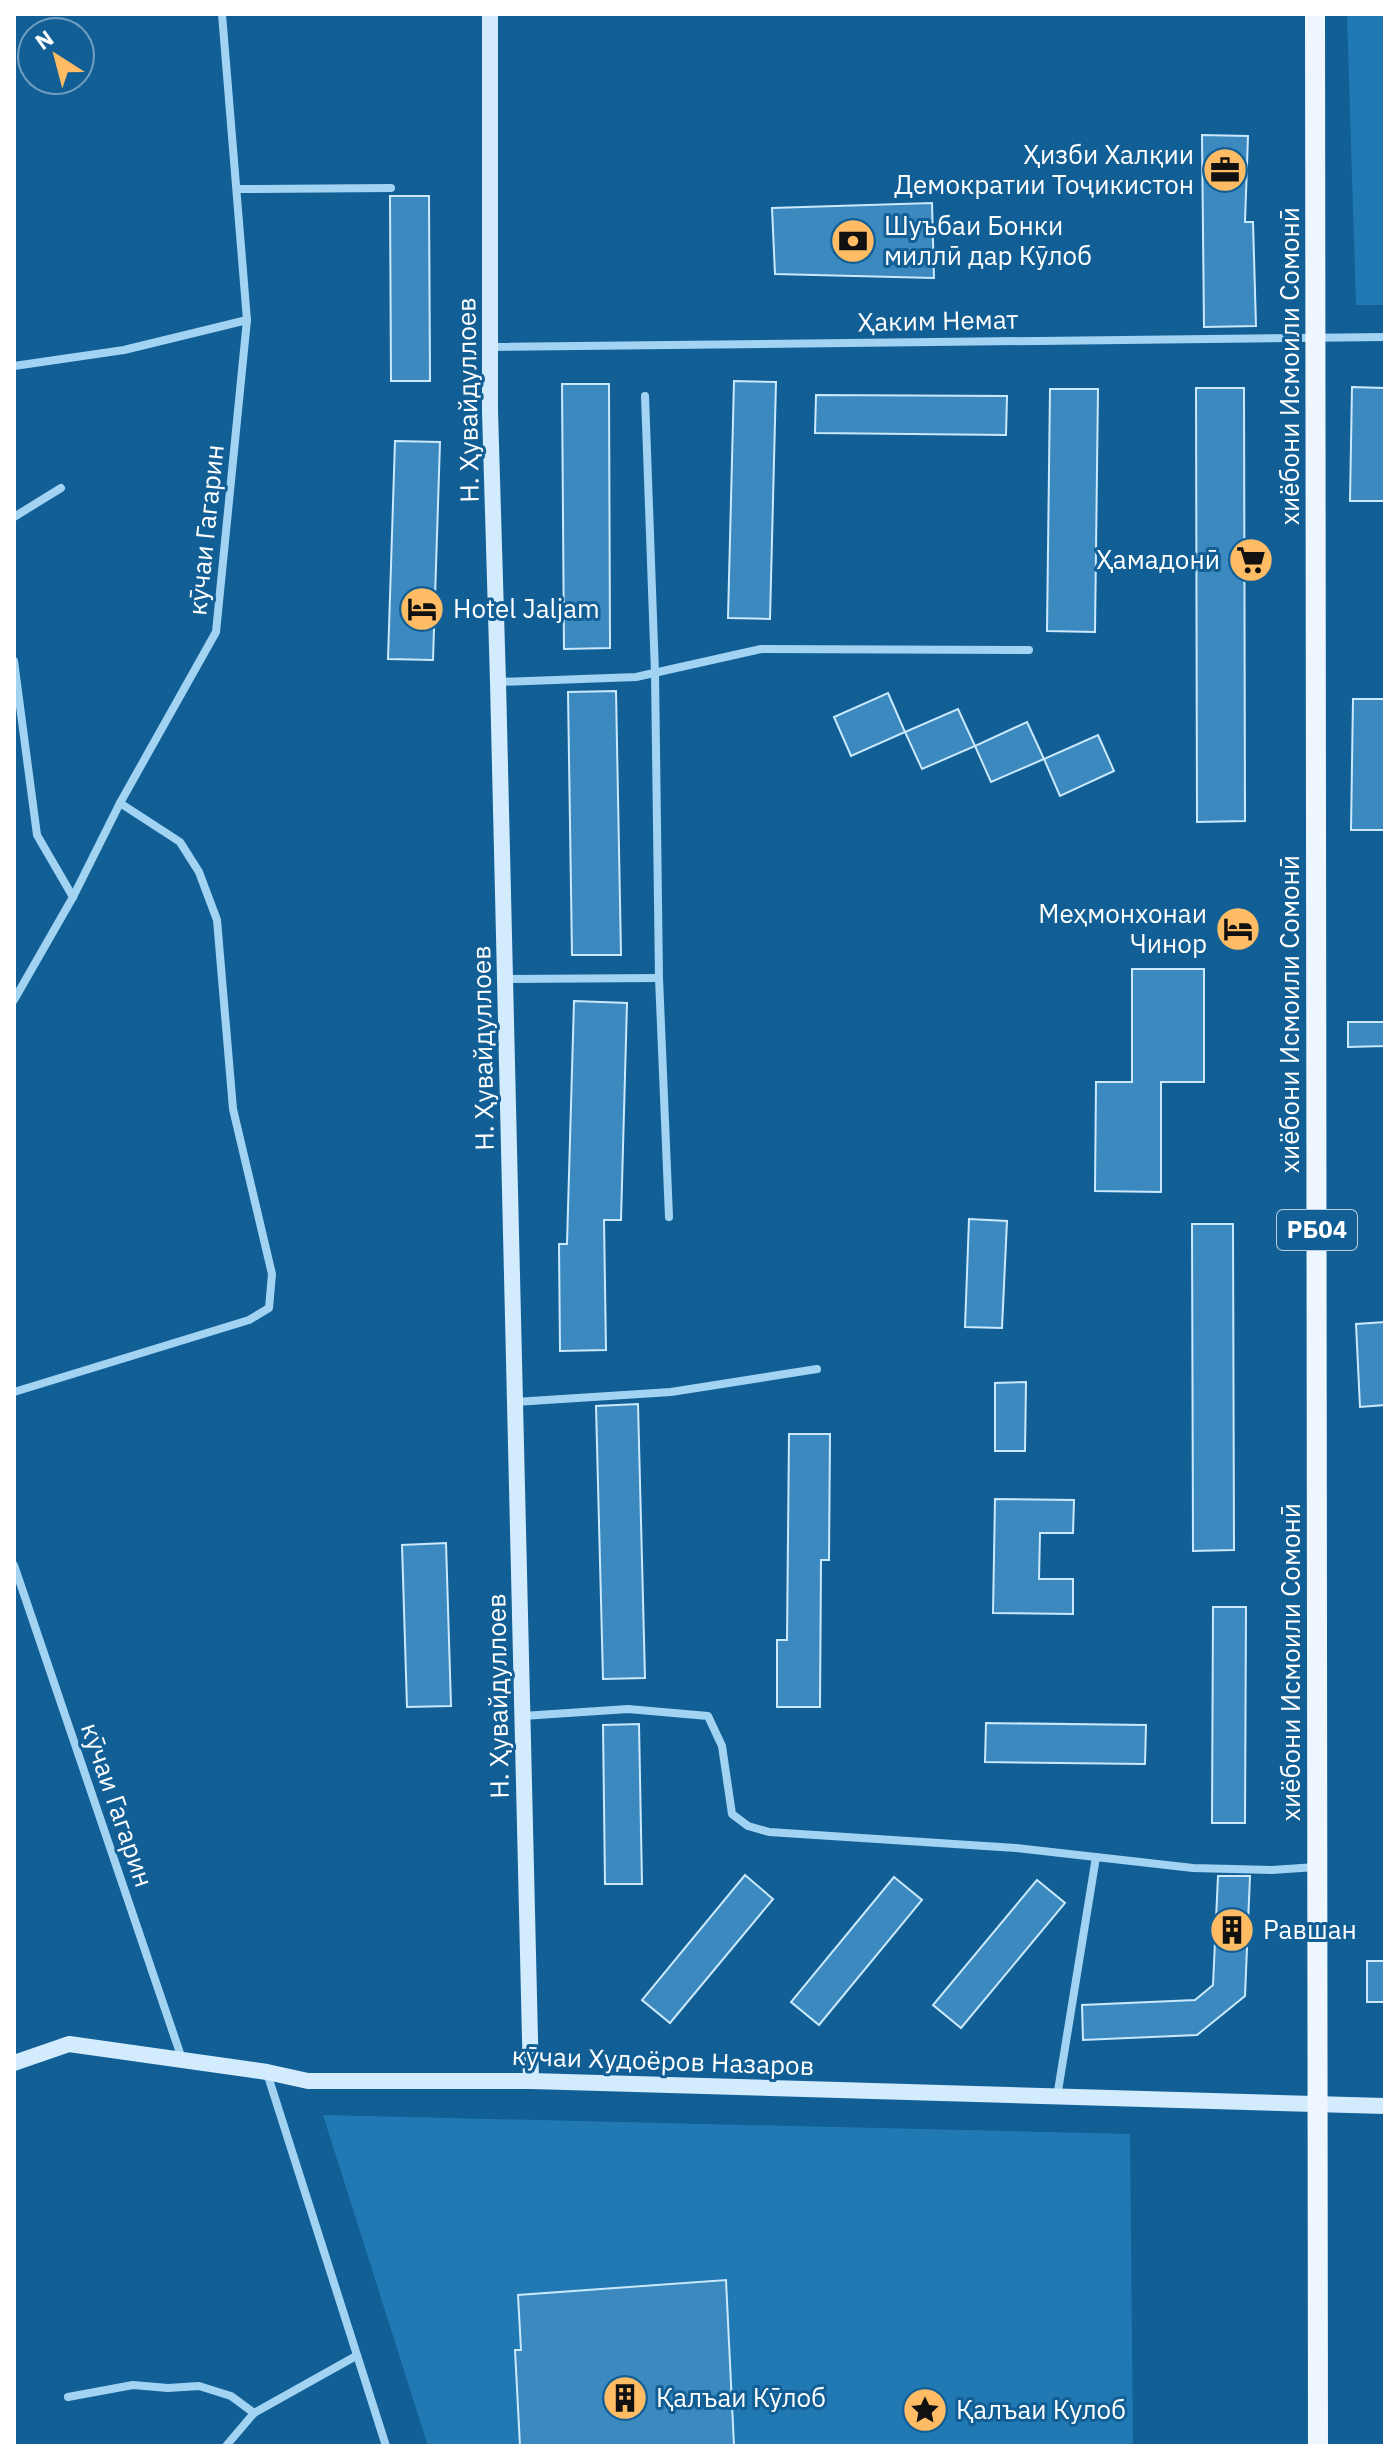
<svg xmlns="http://www.w3.org/2000/svg" width="1399" height="2460" font-family="'IBM Plex Sans',sans-serif">
<style>
.green{fill:#2179b3}
.building{fill:#3b89be;stroke:#cae9fd;stroke-width:2}
.lines{fill:none;stroke-linecap:round;stroke-linejoin:round}
.street{stroke:#a2d3f3;stroke-width:8}
.secondary{stroke:#d2ebfd;stroke-width:16}
.primary{stroke:#eef7ff;stroke-width:20}
.labels{text-anchor:middle;stroke-width:6;stroke-linejoin:round;paint-order:stroke}
.shield{fill:#125f96;stroke:#b8cfe0;stroke-width:2}
.shield-label{font-size:24px;font-weight:bold;fill:#fff}
.poi-label{font-size:26px;fill:#fff;stroke:#125f96;text-anchor:start}
.street-label{font-size:26px;fill:#fff;stroke:#125f96}
</style>
<rect width="100%" height="100%" fill="#125f96"/>
<g class="green">
<path d="M1347 14H1385V305H1356Z"/>
<path d="M323 2115 1130 2134 1133 2446H428Z"/>
</g>
<g class="building">
<path d="M1202 135 1248 136 1245 222H1253L1256 326 1204 327Z"/>
<path d="M390 196H429L430 381H391Z"/>
<path d="M932 203 934 278 775 274 772 208Z"/>
<path d="M734 381 776 382 770 619 728 618Z"/>
<path d="M562 384H609L610 648 564 649Z"/>
<path d="M1352 387 1385 388V501H1350Z"/>
<path d="M1196 388H1244L1245 821 1197 822Z"/>
<path d="M1050 389H1098L1095 632 1047 631Z"/>
<path d="M816 395 1007 396 1006 435 815 433Z"/>
<path d="M395 441 440 442 433 660 388 659Z"/>
<path d="M616 691 621 955H572L568 692Z"/>
<path d="M888 693 905 732 851 756 834 717Z"/>
<path d="M1353 699H1385V830H1351Z"/>
<path d="M958 709 975 746 922 769 905 732Z"/>
<path d="M1027 722 1044 759 991 782 975 746Z"/>
<path d="M1098 735 1114 771 1060 796 1044 759Z"/>
<path d="M1132 969H1204V1082H1161V1192L1095 1191 1096 1082H1132Z"/>
<path d="M574 1001 627 1003 621 1220H604L606 1350 560 1351 559 1244H567Z"/>
<path d="M1348 1022H1385V1046L1348 1047Z"/>
<path d="M969 1219 1007 1221 1002 1328 965 1327Z"/>
<path d="M1192 1224H1233L1234 1550 1193 1551Z"/>
<path d="M1385 1322V1405L1360 1407 1356 1324Z"/>
<path d="M1026 1382 1025 1451H995V1383Z"/>
<path d="M638 1404 645 1678 603 1679 596 1406Z"/>
<path d="M789 1434H830L829 1560H821L820 1707H777V1640H787Z"/>
<path d="M995 1499 1074 1500 1073 1533H1040L1039 1579H1073V1614L993 1613Z"/>
<path d="M446 1543 451 1706 407 1707 402 1545Z"/>
<path d="M1213 1607H1246L1245 1823H1212Z"/>
<path d="M986 1723 1146 1725 1145 1764 985 1762Z"/>
<path d="M639 1724 642 1884H605L603 1725Z"/>
<path d="M745 1875 773 1899 670 2023 642 2000Z"/>
<path d="M1218 1876H1250L1245 1996 1197 2035 1083 2040 1082 2005 1195 2000 1213 1985Z"/>
<path d="M894 1877 922 1900 819 2025 791 2002Z"/>
<path d="M1037 1880 1065 1903 961 2028 933 2005Z"/>
<rect x="1367" y="1961" width="18" height="41"/>
<path d="M726 2280 734 2446H520L515 2350H521L518 2295Z"/>
</g>
<g class="lines">
<g class="street">
<path d="M237 189 391 188"/>
<path d="M491 347 1385 337"/>
<path d="M14 366 124 350 247 320"/>
<path d="M645 396 655 673 659 978 669 1217"/>
<path d="M14 517 61 488"/>
<path d="M14 661 37 835 73 897"/>
<path d="M498 682 636 677 761 649 1029 650"/>
<path d="M505 979 659 978"/>
<path d="M14 1000 73 897 120 803 216 632 247 320 222 14"/>
<path d="M14 1392 249 1320 269 1308 272 1274 233 1109 217 920 199 872 180 842 120 803"/>
<path d="M515 1402 671 1392 817 1369"/>
<path d="M14 1565 182 2059"/>
<path d="M523 1716 628 1709 708 1716 722 1746 732 1814 748 1826 769 1832 1016 1848 1193 1868 1272 1870 1316 1867"/>
<path d="M267 2073 386 2446"/>
<path d="M1057 2097 1096 1857"/>
<path d="M68 2397 133 2385 168 2388 199 2386 231 2396 254 2413"/>
<path d="M226 2446 254 2413 356 2356"/>
</g>
<g class="secondary">
<path d="M490 14V411L498 682 531 2081"/>
<path d="M14 2063 69 2044 267 2072 308 2081H531L1385 2106"/>
</g>
<path class="primary" d="M1315 14 1318 2446"/>
</g>
<defs>
<g id="office-disc" transform="scale(2.3)"><circle r="9.5" fill="#ffbc64" stroke="#125f96"/><path d="M-6-3h4V-5.5h4V-3h4V5H-6ZM-1-4.5V-3h2v-1.5ZM-6 0V1H6V0Z" fill="#111"/></g>
<g id="bank-disc" transform="scale(2.3)"><circle r="9.5" fill="#ffbc64" stroke="#125f96"/><path d="M-6-4H6V4H-6ZM0-2.3a2.3 2.3 0 1 0 0 4.6a2.3 2.3 0 1 0 0-4.6Z" fill="#111"/></g>
<g id="supermarket-disc" transform="scale(2.3)"><circle r="9.5" fill="#ffbc64" stroke="#125f96"/><path d="M-6-5.5h2.5l.6 2H6L4.5 2H-2.5L-4.4-4H-6ZM-1.5 3.2a1.3 1.3 0 1 0 .1 0ZM3 3.2a1.3 1.3 0 1 0 .1 0Z" fill="#111"/></g>
<g id="hotel-disc" transform="scale(2.3)"><circle r="9.5" fill="#ffbc64" stroke="#125f96"/><path d="M-6-4.5h1.5V1H6V5H4.5V3h-9V5H-6ZM-4 0a1.8 1.8 0 1 1 3.6 0ZM.5 0V-2.5h3Q6-2.5 6 0Z" fill="#111"/></g>
<g id="building-disc" transform="scale(2.3)"><circle r="9.5" fill="#ffbc64" stroke="#125f96"/><path d="M-4-6H4V6H1V3H-1V6H-4ZM-2.5-4.3h1.7v1.8h-1.7ZM.8-4.3h1.7v1.8H.8ZM-2.5-1h1.7V.8h-1.7ZM.8-1h1.7V.8H.8Z" fill="#111"/></g>
<g id="sight-disc" transform="scale(2.3)"><circle r="9.5" fill="#ffbc64" stroke="#125f96"/><path d="M0-6L1.8-2.2L6-1.7L2.9 1.2L3.7 5.4L0 3.3L-3.7 5.4L-2.9 1.2L-6-1.7L-1.8-2.2Z" fill="#111"/></g>
</defs>
<g fill-rule="evenodd">
<use href="#office-disc" x="1225" y="170"/>
<use href="#bank-disc" x="853" y="241"/>
<use href="#supermarket-disc" x="1251" y="560"/>
<use href="#hotel-disc" x="422" y="609"/>
<use href="#hotel-disc" x="1238" y="929"/>
<use href="#building-disc" x="1232" y="1930"/>
<use href="#building-disc" x="625" y="2398"/>
<use href="#sight-disc" x="925" y="2410"/>
</g>
<g class="labels">
<rect class="shield" x="1277" y="1210" width="80" height="40" rx="6"/>
<g class="shield-label">
<text x="1317" y="1238">РБ04</text>
</g>
<g class="poi-label">
<text x="1194" y="164" text-anchor="end">Ҳизби Халқии<tspan x="1194" dy="30">Демократии Тоҷикистон</tspan></text>
<text x="884" y="235">Шуъбаи Бонки<tspan x="884" dy="30">миллӣ дар Кӯлоб</tspan></text>
<text x="1220" y="569" text-anchor="end">Ҳамадонӣ</text>
<text x="453" y="618">Hotel Jaljam</text>
<text x="1207" y="923" text-anchor="end">Меҳмонхонаи<tspan x="1207" dy="30">Чинор</tspan></text>
<text x="1263" y="1939">Равшан</text>
<text x="656" y="2407">Қалъаи Кӯлоб</text>
<text x="956" y="2419">Қалъаи Кулоб</text>
</g>
<g class="street-label">
<text transform="translate(938 321) rotate(-1)" y="9">Ҳаким Немат</text>
<text transform="translate(1290 366) rotate(-90)" y="9">хиёбони Исмоили Сомонӣ</text>
<text transform="translate(468 400) rotate(-91)" y="9">Н. Ҳувайдуллоев</text>
<text transform="translate(206 530) rotate(-84)" y="9">кӯчаи Гагарин</text>
<text transform="translate(1290 1014) rotate(-90)" y="9">хиёбони Исмоили Сомонӣ</text>
<text transform="translate(483 1048) rotate(-91)" y="9">Н. Ҳувайдуллоев</text>
<text transform="translate(1291 1662) rotate(-90)" y="9">хиёбони Исмоили Сомонӣ</text>
<text transform="translate(498 1696) rotate(-91)" y="9">Н. Ҳувайдуллоев</text>
<text transform="translate(117 1805) rotate(71)" y="9">кӯчаи Гагарин</text>
<text transform="translate(663 2061) rotate(2)" y="9">кӯчаи Худоёров Назаров</text>
</g>
</g>
<rect width="1399" height="2460" fill="none" stroke="#ffffff" stroke-width="32"/>
<g transform="translate(56 56) rotate(324)"><circle r="38" fill="#125f96" stroke="#719fc0" stroke-width="2"/>
<path d="M0-6L14 30L0 20L-14 30Z" fill="#ffbc64"/>
<text y="-12" font-size="22" font-weight="bold" text-anchor="middle" fill="#ffffff">N</text>
</g>
</svg>
